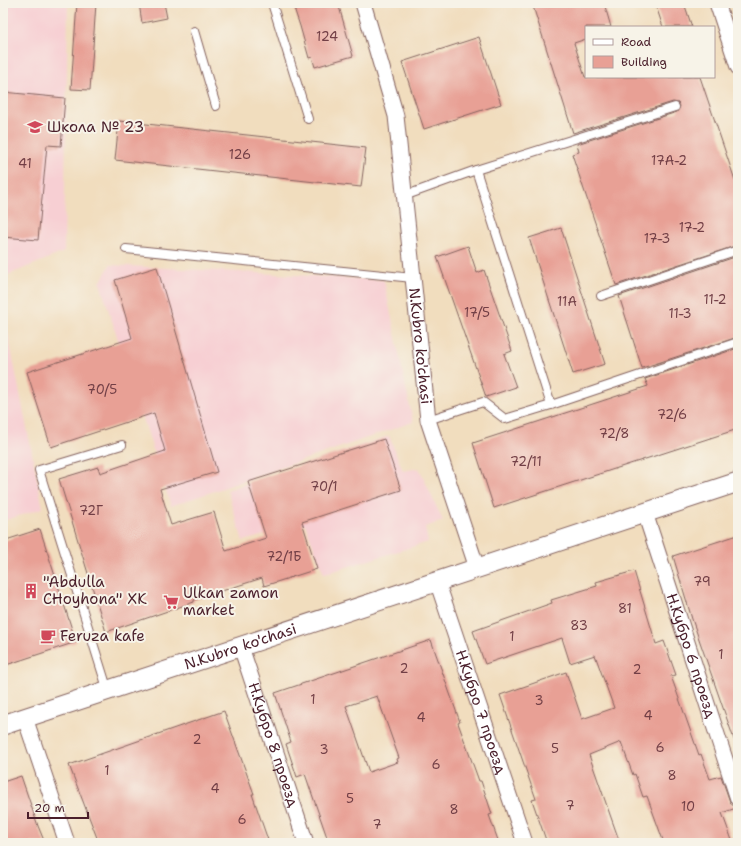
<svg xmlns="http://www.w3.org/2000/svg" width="741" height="846" font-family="'Shantell Sans',sans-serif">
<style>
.built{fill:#f7cfd3}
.building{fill:#e8a095;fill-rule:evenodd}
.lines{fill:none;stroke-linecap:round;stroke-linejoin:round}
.service-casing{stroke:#84625e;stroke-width:10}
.minor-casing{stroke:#84625e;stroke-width:17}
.tertiary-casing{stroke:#84625e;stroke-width:21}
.service{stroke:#fff;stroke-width:8}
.minor{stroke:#fff;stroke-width:15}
.tertiary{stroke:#fff;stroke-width:19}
.labels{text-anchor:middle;stroke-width:4;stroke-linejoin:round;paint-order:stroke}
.number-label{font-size:13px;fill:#723f46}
.poi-label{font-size:15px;fill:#4a1f2b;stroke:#f7f3e8;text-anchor:start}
.street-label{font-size:15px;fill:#4a1f2b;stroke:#f7f3e8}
</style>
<rect width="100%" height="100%" fill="#f7f3e8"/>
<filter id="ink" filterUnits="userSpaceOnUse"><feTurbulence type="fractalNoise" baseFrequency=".025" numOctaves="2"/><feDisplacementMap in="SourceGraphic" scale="8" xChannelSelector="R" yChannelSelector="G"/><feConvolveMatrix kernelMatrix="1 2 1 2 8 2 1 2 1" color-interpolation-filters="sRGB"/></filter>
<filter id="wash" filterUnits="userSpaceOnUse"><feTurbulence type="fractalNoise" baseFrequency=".012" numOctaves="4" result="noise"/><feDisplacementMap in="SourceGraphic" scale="16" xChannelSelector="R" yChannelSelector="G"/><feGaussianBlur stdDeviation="0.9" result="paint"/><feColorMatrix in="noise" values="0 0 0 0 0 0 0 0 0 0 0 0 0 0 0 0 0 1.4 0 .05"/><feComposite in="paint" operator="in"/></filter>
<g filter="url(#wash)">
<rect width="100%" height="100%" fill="#f1ddbe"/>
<g class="built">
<path d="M3 3H68L64 252 3 277Z"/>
<path d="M110 265 384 280 413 422 171 506 100 283Z"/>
<path d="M3 309 43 508 3 521Z"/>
<path d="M389 436 403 471 419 468 443 521 425 527 428 542 324 574 305 524 243 541 227 490Z"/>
</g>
<g id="blocks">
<g class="building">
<path d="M77 3H96L90 90 71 89Z"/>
<path d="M139 3H164L167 18 142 23Z"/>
<path d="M296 3H338L353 56 315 67 312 57 309 58 300 26 294 8 298 7Z"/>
<path d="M532 3H604L611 27H586V39L574 43 585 77H700L738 189V245L616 285 572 154 579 152 577 144 677 112 680 106 678 103 673 102 573 133Z"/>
<path d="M655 3H684L692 27H663Z"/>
<path d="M479 37 501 104 424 129 402 62Z"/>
<path d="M3 92 65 98 61 146 47 145 38 240 3 237V179L7 141 3 140Z"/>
<path d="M119 121 366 148 361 187 115 160Z"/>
<path d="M561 228 605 364 573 374 529 238Z"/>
<path d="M468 246 477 273 484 270 512 351 504 354 516 387 486 397 437 257Z"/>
<path d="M738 256V337L642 368 619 296Z"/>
<path d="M157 267 217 472 160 489 171 525 214 512 226 551 266 538 248 482 384 439 401 490 302 522 317 569 264 586 262 578 194 600V602L106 632 59 479 98 467 100 473 165 451 154 413 51 447 27 372 132 338 115 280Z"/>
<path d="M738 348V429L494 508 473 443 648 386 645 379Z"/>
<path d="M40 529 76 642 3 666V541Z"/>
<path d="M738 535V744L736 745 692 619 673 556Z"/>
<path d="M634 571 656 644 664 641 676 675 671 676 699 755 701 754 710 779 721 776 730 802 736 808 722 813 733 843H664L647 796 643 797 635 774 633 775 621 742 589 755 620 843H547L532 800 536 799 500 695 566 672 582 719 614 708 595 655 570 663 562 638 485 664 473 631 552 603 551 600 597 586 596 582Z"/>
<path d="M431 640 460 722 458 723 479 781H481L492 814 489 815 499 843H329L305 774 297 777 286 744 291 742 275 693ZM377 696 399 758 397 759 398 762 369 772 346 706Z"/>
<path d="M224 711 254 794H252L269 843H99L69 765Z"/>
<path d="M21 776 38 826 45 843H3V782Z"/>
</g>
</g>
</g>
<g filter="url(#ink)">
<use href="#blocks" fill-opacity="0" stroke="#84625e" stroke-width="1"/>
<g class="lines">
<g class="service-casing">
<g id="service">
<path d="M272 3 308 119"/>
<path d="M194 31 216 106"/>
<path d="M404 196 476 170 675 107"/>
<path d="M126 249 413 278"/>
<path d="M601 296 738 250"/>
<path d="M551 405 738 342"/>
<path d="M428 420 483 402 505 419 551 405 476 170"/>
<path d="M108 691 39 470 122 445"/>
</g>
</g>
<g class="minor-casing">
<g id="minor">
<path id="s1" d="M363 3 396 116 428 420 477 568"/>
<path d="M717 3 738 67"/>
<path id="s2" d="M645 513 738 799"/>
<path id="s3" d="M437 581 525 843"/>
<path id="s4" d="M241 647 306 843"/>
<path d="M25 718 67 843"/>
</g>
</g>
<g class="tertiary-casing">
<g id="tertiary">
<path id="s5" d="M3 725 738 482"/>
</g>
</g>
<use href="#service" class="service"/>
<use href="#minor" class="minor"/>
<use href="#tertiary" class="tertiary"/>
</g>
</g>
<defs>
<g id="school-bare" transform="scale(1.2)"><path d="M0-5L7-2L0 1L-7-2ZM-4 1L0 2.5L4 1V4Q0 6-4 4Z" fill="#d1495b" stroke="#f7f3e8" stroke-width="2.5" paint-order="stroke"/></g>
<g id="building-bare" transform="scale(1.2)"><path d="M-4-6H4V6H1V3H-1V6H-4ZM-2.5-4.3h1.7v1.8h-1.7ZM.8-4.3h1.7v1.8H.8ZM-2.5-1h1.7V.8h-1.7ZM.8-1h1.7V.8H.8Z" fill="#d1495b" stroke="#f7f3e8" stroke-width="2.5" paint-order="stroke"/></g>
<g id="supermarket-bare" transform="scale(1.2)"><path d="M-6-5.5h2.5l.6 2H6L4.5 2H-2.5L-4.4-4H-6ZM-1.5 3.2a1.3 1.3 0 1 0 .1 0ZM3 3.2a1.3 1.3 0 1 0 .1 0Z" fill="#d1495b" stroke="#f7f3e8" stroke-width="2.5" paint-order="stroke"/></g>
<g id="cafe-bare" transform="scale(1.2)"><path d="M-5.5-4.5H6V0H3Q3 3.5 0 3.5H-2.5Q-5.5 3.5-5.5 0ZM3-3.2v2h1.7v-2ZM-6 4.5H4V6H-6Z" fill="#d1495b" stroke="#f7f3e8" stroke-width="2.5" paint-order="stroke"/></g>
</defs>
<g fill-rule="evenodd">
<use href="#school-bare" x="35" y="127"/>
<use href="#building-bare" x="31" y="591"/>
<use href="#supermarket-bare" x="171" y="602"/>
<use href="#cafe-bare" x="48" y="636"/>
</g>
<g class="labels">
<g class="number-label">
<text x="327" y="41">124</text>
<text x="240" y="159">126</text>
<text x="669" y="165">17А-2</text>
<text x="25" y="168">41</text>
<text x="692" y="232">17-2</text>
<text x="657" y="243">17-3</text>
<text x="715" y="304">11-2</text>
<text x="567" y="306">11А</text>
<text x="477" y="317">17/5</text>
<text x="680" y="318">11-3</text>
<text x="102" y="394">70/5</text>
<text x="672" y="419">72/6</text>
<text x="614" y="438">72/8</text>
<text x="526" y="466">72/11</text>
<text x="324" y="491">70/1</text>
<text x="91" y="515">72Г</text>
<text x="284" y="561">72/1Б</text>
<text x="702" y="586">79</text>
<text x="625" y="613">81</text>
<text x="579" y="630">83</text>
<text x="512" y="641">1</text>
<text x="721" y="659">1</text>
<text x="404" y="673">2</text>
<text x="637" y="674">2</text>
<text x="313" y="704">1</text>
<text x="539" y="705">3</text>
<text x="648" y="720">4</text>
<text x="421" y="722">4</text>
<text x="197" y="744">2</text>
<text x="660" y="752">6</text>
<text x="555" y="753">5</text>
<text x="324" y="754">3</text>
<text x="436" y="769">6</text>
<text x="107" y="775">1</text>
<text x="672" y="780">8</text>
<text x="215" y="793">4</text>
<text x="350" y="803">5</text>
<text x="570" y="810">7</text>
<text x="688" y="811">10</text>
<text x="454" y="814">8</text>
<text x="242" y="824">6</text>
<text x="377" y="829">7</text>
</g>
<g class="poi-label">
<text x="47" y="132">Школа № 23</text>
<text x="43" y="587">"Abdulla<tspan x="43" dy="17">CHoyhona" XK</tspan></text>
<text x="183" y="598">Ulkan zamon<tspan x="183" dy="17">market</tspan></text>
<text x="60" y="641">Feruza kafe</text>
</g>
<g class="street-label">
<text dy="5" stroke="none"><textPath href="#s1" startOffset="349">N.Kubro ko'chasi</textPath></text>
<text dy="5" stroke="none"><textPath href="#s5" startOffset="250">N.Kubro ko'chasi</textPath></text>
<text dy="5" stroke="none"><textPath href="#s2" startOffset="150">Н.Кубро 6 проезд</textPath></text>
<text dy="5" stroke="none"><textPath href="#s3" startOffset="138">Н.Кубро 7 проезд</textPath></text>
<text dy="5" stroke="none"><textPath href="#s4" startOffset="103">Н.Кубро 8 проезд</textPath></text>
</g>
</g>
<rect width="741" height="846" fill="none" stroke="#f7f3e8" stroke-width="16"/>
<rect x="585" y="26" width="130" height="52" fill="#f7f3e8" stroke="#b29e9c"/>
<rect x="593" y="39" width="20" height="6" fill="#ffffff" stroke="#b29e9c"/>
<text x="621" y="46" font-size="12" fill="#4a1f2b">Road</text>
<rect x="593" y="56" width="20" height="12" fill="#e8a095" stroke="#b29e9c"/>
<text x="621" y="66" font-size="12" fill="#4a1f2b">Building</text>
<path d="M28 812v6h60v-6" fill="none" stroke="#4a1f2b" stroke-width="2"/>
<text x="34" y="812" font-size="12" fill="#4a1f2b" stroke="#f7f3e8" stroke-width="3" paint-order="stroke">20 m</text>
</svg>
